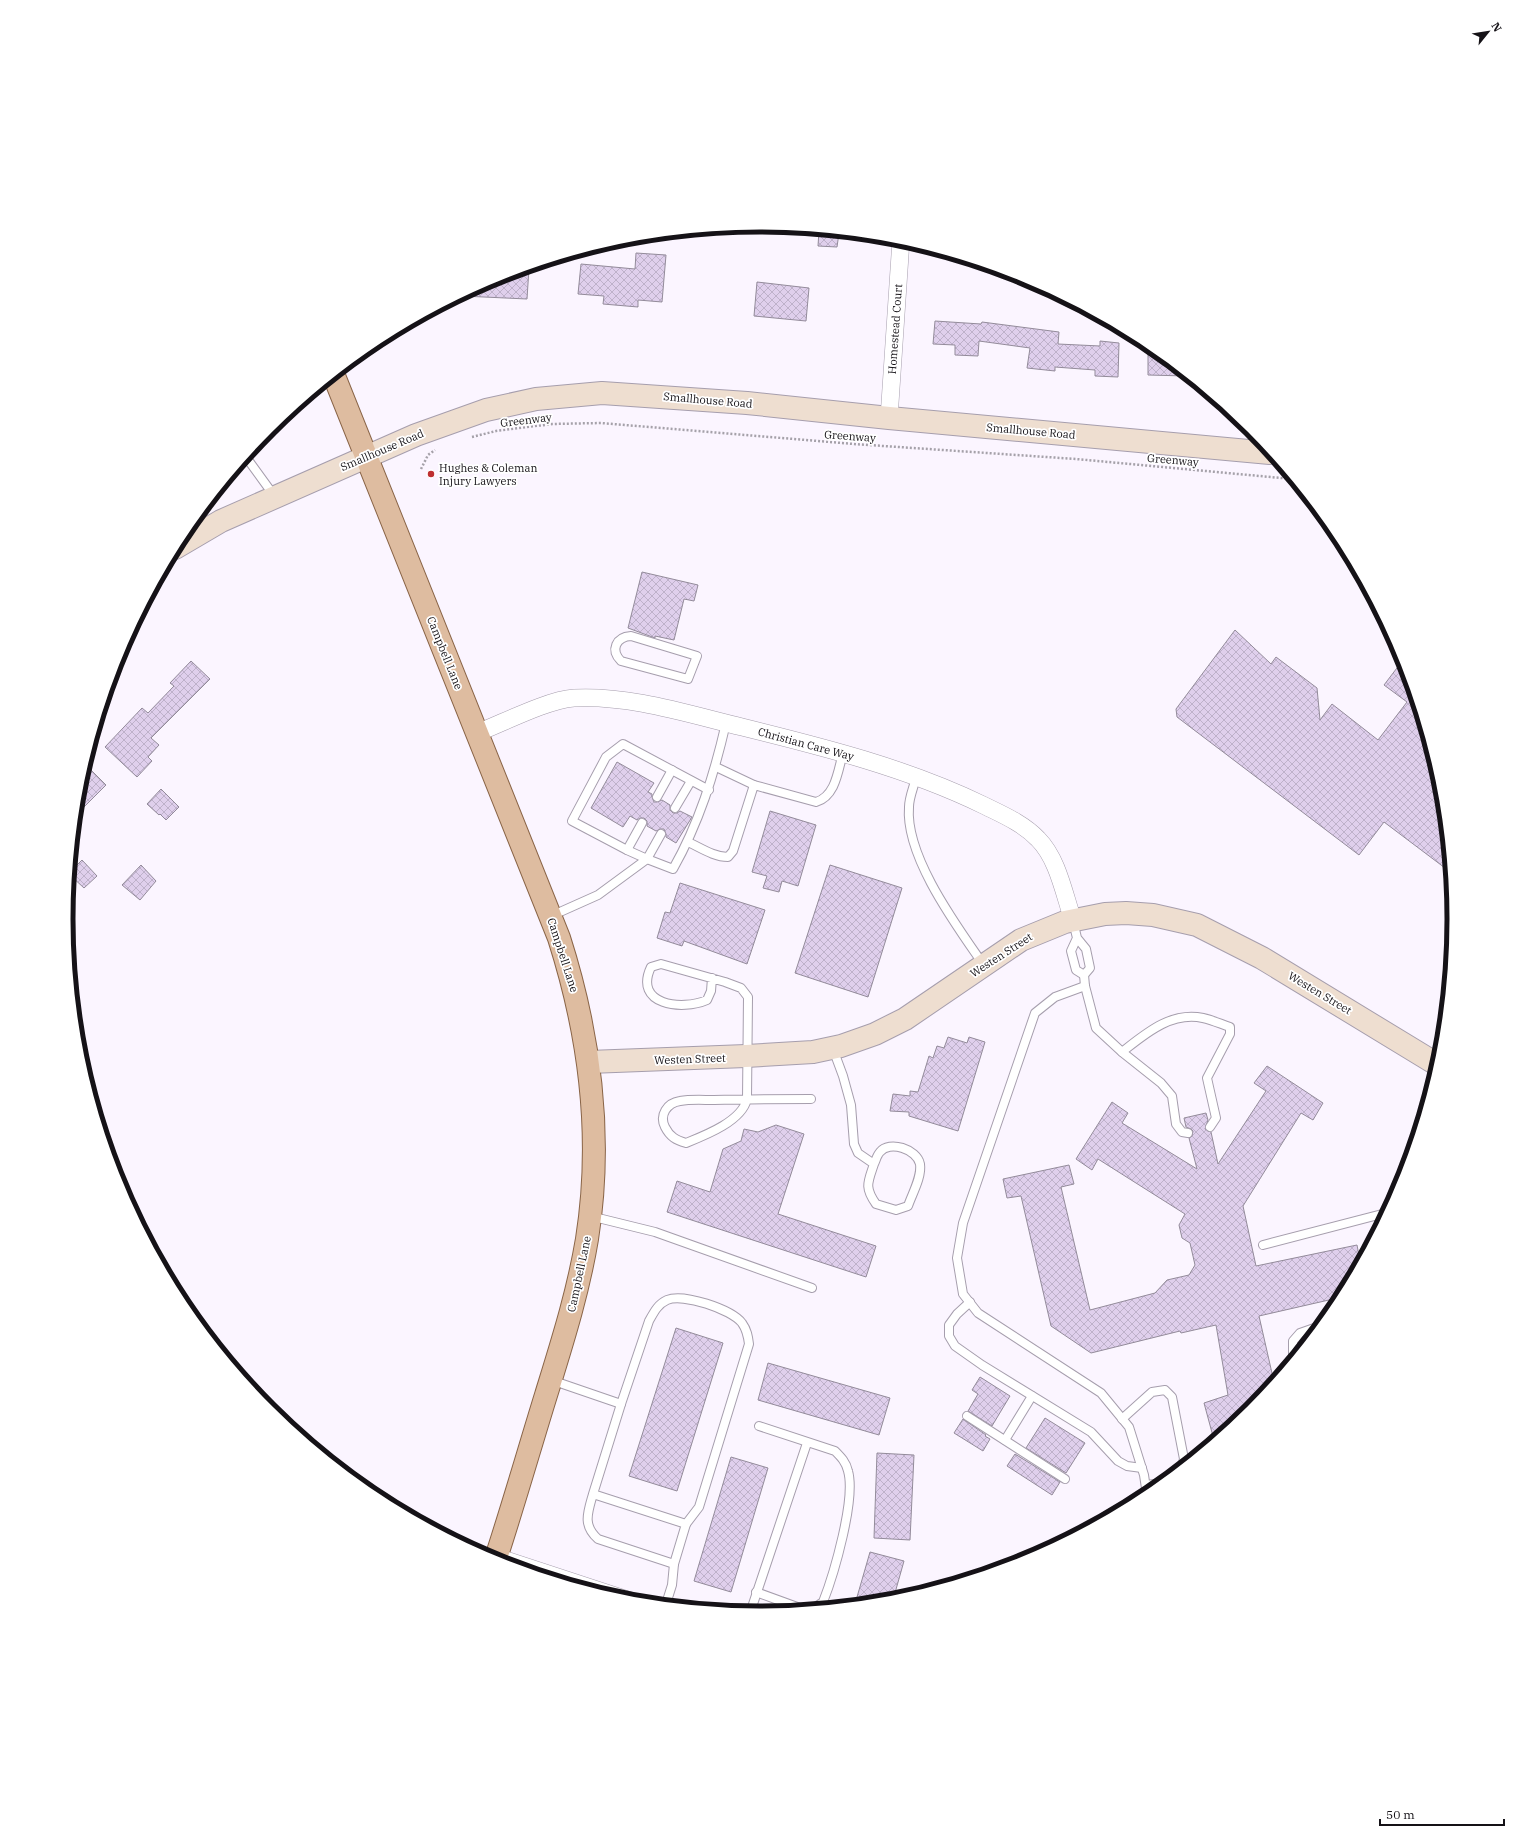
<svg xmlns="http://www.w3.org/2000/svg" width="1520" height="1839" font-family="'IBM Plex Serif',serif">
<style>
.building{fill:url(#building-cross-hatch);stroke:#938b9a}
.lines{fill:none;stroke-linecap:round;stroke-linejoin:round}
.lane-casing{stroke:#a69ead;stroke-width:10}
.street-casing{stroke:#a69ead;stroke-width:18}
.secondary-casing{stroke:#a69ead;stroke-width:24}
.primary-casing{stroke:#896447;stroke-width:24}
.path{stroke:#a5a1a9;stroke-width:2.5;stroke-dasharray:2 2;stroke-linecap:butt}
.lane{stroke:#fff;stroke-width:8}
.street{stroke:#fff;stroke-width:17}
.secondary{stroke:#eeded0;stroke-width:22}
.primary{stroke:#debca0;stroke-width:22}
.poi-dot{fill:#be2f30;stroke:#fff;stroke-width:1.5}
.labels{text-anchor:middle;stroke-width:3.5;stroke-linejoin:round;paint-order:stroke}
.street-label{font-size:11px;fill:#151217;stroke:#fff}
.poi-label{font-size:11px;fill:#151217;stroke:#fff;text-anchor:start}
.rim{fill:none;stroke:#151217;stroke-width:5}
</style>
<defs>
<pattern id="building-cross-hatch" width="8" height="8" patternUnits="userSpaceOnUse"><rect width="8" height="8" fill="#dfcfec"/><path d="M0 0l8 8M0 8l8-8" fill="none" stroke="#beb1ca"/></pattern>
</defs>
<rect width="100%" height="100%" fill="#fbf5ff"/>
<g class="building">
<path d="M819 231 839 233 837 247 818 246Z"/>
<path d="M636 253 666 255 662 302 638 300V307L603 304 604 296 578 294 581 264 635 269Z"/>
<path d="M529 268 527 299 462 296 495 278Z"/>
<path d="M757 282 809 288 806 321 754 316Z"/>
<path d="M935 321 981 324 982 322 1059 332 1058 344 1100 346V341L1119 343 1118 377 1095 376V370L1055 367V371L1027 368 1030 348 979 341 978 356 955 355V345L933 344Z"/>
<path d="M1148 351H1156L1186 376 1148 375Z"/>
<path d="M642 572 698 585 694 601 684 599 674 640 655 636V638L628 628Z"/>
<path d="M1235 630 1271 664 1276 657 1317 688 1320 720 1332 704 1378 740 1407 702 1384 685 1403 660 1441 784 1449 871 1384 822 1359 855 1177 717 1176 709Z"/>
<path d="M191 661 210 679 151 738 159 745 148 757 152 761 137 777 105 747 142 708 148 713 174 686 170 683Z"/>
<path d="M617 762 654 783 648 792 652 794V797L654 802H657L662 800 670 805V810L673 813H677L680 811 692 817 676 843 666 837V834L664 829H661L656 831 647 826V821L644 818H640L637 820 630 816 623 827 591 808Z"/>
<path d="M91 770 106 785 76 815 80 781Z"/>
<path d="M161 789 179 807 166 820 160 814 159 815 147 804Z"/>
<path d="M770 811 816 825 798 886 782 881 779 892 763 888 767 876 752 872Z"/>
<path d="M82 860 97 876 84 888 70 875 71 871Z"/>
<path d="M141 865 156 881 140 900 122 885Z"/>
<path d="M830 865 902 888 868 997 795 973Z"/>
<path d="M680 883 765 910 747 964 684 941 682 946 657 938 665 912 670 913Z"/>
<path d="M948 1037 967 1043 969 1037 985 1042 958 1131 909 1116V1112L890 1111 893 1094 910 1096V1091L918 1092 929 1056 933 1058 937 1046 944 1048Z"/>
<path d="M1267 1066 1323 1103 1313 1120 1301 1113 1243 1206 1256 1266 1357 1245 1360 1261 1342 1297 1259 1316 1274 1382 1251 1410 1214 1440 1204 1403 1228 1395 1216 1325 1181 1333 1180 1331 1091 1353 1051 1326 1021 1196 1007 1198 1003 1179 1069 1165 1074 1184 1061 1187 1090 1310 1155 1293 1167 1280 1189 1275 1195 1265 1190 1243 1182 1238 1179 1225 1185 1214 1098 1159 1092 1170 1076 1159 1112 1102 1128 1113 1122 1123 1197 1169 1189 1138 1192 1136 1193 1131 1191 1129 1186 1127 1184 1118 1206 1113 1208 1120 1205 1129 1211 1132 1218 1164 1266 1091 1254 1083Z"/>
<path d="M776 1125 804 1134 778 1214 876 1246 866 1277 667 1212 677 1181 710 1192 723 1149 741 1141 744 1129 758 1132Z"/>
<path d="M676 1328 723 1343 677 1491 629 1476Z"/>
<path d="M768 1363 890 1398 879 1435 758 1400Z"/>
<path d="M980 1377 1010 1396 992 1426 968 1411 978 1394 972 1390Z"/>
<path d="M1045 1418 1085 1443 1066 1473 1026 1448Z"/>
<path d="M963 1419 986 1435 985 1436 990 1439 983 1451 954 1433Z"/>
<path d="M877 1453 914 1455 910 1540 874 1538Z"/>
<path d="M1015 1454 1060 1482 1052 1495 1007 1466Z"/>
<path d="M731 1457 768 1468 731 1592 694 1581Z"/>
<path d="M870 1552 904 1561 893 1600 855 1604Z"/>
</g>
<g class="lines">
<g class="lane-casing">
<g id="lane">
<path d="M246 457 275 497"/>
<path d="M631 636 697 656 688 679 621 661C610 650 616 637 631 636Z"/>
<path d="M716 767 754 785"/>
<path d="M916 777C914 787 909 797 909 807 905 856 956 925 983 964"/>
<path d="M657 797 672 770"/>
<path d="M675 808 691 781"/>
<path d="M661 834 647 859 627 850 572 821 606 757 623 744 709 790"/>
<path d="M688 842C701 848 714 857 728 857L733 851 754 785 816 802C836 796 838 770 843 753"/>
<path d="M627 850 642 823"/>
<path d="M551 916 598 895 647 859 673 869C699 823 714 775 726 723"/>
<path d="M1073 921 1077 938 1086 949 1090 968 1084 975 1076 970 1071 951 1077 938"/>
<path d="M1084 975 1085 986 1096 1028 1122 1052 1161 1083 1172 1096 1176 1124 1182 1132 1188 1133"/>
<path d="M712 978 711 991 707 1000C682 1011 633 1005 651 967L661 964 725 982 741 988 748 997 747 1099C742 1121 706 1135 686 1143 676 1140 670 1137 665 1127 659 1115 667 1103 680 1101 691 1099 703 1100 714 1100 746 1099 779 1099 811 1099"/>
<path d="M1085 986 1055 997 1035 1013 963 1223 957 1258 963 1294 978 1313 1101 1393 1129 1427 1144 1475 1147 1495"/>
<path d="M833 1049 843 1076 851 1105 854 1144 858 1153 874 1164C876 1160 877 1155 880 1152 889 1140 917 1149 920 1164 922 1177 912 1194 908 1206L896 1210 876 1204C864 1187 868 1182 874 1164"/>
<path d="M1122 1052C1145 1034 1171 1011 1203 1018 1212 1020 1221 1024 1230 1027V1034L1207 1078 1216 1118 1210 1127"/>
<path d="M590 1216 655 1232 812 1288"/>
<path d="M1263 1245 1386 1213"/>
<path d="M970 1302 957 1314 949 1325V1336L955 1346 982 1365 1091 1432 1118 1461 1127 1466 1142 1468"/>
<path d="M1293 1358V1341L1300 1333 1320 1326"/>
<path d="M551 1380 621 1404 593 1494C588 1512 582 1525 598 1539L674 1564 686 1524 593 1494"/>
<path d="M621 1404 649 1321C654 1312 658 1304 667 1300 683 1293 731 1309 742 1323 747 1330 748 1336 749 1344L699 1507 686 1524"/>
<path d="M967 1416 1065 1479"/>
<path d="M1122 1419 1152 1392 1165 1390 1172 1397 1184 1459 1182 1466"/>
<path d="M759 1426 835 1451C841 1457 846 1462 848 1471 856 1499 834 1574 823 1602L814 1608"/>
<path d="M1005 1440 1032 1396"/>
<path d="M1146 1485 1163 1483"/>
<path d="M756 1592 800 1608H812"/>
<path d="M666 1604 672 1585 674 1564"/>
<path d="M750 1613 807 1443"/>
</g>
</g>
<g class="street-casing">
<g id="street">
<path d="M889 418 901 240"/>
<path d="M477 733C503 723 547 700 574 698 630 695 688 714 742 727 823 747 907 768 983 805 1001 814 1023 823 1038 839 1058 859 1064 894 1073 920"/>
<path d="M497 1557 631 1601"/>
</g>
</g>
<g class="secondary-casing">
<g id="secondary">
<path d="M175 548 221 521 416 435 486 410 536 399 602 393 747 403 889 418 1270 453"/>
<path d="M589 1062 746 1056 813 1052 841 1046 875 1034 905 1019 1021 940 1065 922 1105 914 1126 913 1153 915 1197 925 1262 958 1438 1065"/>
</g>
</g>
<g class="primary-casing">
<path id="primary" d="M334 376 559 938C590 1035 603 1137 587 1239 578 1293 562 1343 546 1395 529 1450 513 1506 495 1561"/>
</g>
<g class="path">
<path d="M472 437 496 431 552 424 601 423 854 444 1076 459 1292 479"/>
<path d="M421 469 428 455 435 450"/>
</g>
<use href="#lane" class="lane"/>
<use href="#street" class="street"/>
<use href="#secondary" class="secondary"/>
<use href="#primary" class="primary"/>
</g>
<circle class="poi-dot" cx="431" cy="474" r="4"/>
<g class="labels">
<g class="street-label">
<text transform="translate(895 329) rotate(-86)" y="4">Homestead Court</text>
<text transform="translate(708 400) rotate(5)" y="4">Smallhouse Road</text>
<text transform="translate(526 420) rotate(-7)" y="4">Greenway</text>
<text transform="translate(1031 431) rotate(5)" y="4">Smallhouse Road</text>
<text transform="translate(850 436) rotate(4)" y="4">Greenway</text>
<text transform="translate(382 450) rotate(-23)" y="4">Smallhouse Road</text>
<text transform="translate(1173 460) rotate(5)" y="4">Greenway</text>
<text transform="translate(445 653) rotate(68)" y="4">Campbell Lane</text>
<text transform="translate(806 744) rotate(15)" y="4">Christian Care Way</text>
<text transform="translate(563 955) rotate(72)" y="4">Campbell Lane</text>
<text transform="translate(1001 955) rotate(-33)" y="4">Westen Street</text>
<text transform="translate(1320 993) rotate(31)" y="4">Westen Street</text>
<text transform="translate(690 1059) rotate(-2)" y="4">Westen Street</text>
<text transform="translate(579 1274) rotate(-78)" y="4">Campbell Lane</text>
</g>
<g class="poi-label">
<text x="439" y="472">Hughes &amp; Coleman<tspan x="439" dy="13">Injury Lawyers</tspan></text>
</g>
</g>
<path d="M0 0H1520V1839H0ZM73 919a687 687 0 1 1 1374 0a687 687 0 1 1-1374 0Z" fill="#fff" fill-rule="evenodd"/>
<path class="rim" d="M73 919a687 687 0 1 1 1374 0a687 687 0 1 1-1374 0Z"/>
<g transform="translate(1488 32) rotate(60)" stroke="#ffffff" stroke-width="3" paint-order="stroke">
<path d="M0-3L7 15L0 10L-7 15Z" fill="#151217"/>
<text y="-6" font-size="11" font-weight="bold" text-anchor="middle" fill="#151217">N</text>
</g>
<path d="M1380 1819v6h124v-6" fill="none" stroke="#151217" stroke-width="2"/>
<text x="1386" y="1819" font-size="12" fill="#151217" stroke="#ffffff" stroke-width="3" paint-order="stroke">50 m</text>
</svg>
